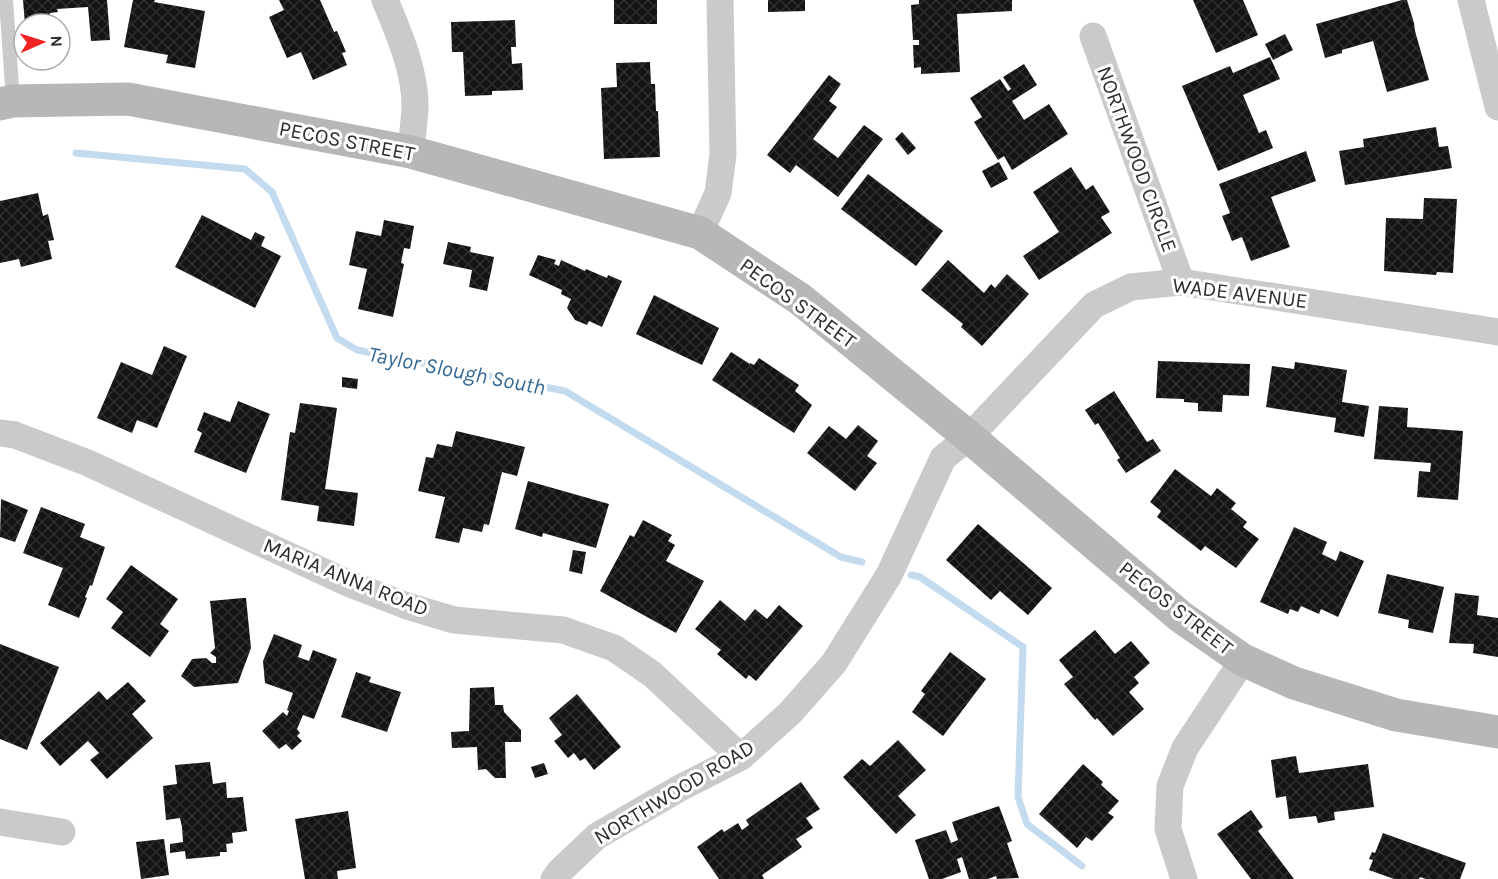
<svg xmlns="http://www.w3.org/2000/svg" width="1498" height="879" font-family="Karla,sans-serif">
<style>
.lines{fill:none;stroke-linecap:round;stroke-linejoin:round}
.stream{stroke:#c4daee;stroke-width:7}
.building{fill:url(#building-cross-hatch)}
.lane{stroke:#cacaca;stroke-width:14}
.street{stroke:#cacaca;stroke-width:27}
.secondary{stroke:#b7b7b7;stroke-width:33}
.labels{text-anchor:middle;stroke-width:6;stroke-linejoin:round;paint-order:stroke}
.street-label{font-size:21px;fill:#2d2d2d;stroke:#fff}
.water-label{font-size:22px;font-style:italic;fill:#356995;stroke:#fff}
</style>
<defs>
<pattern id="building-cross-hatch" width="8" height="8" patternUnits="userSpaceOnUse" patternTransform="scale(1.5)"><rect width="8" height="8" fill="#141414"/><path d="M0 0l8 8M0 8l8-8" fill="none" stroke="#2e2e2e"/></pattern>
</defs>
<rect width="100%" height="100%" fill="#fff"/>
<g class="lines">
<g class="stream">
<path d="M76 153 245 169 272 192 337 338 357 350 565 391 841 557 862 562"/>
<path d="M911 575 920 577 1023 647 1018 797 1027 824 1082 866"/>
</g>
</g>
<g class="building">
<path d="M23 0H107L110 40 91 41 88 7 57 9 58 12 50 13V24H25Z"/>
<path d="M133 0H155L154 2 205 11 195 68 166 63 168 55 124 47Z"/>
<path d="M279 0H320L334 32 337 31 346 52 342 53 347 65 313 80 301 52 287 58 269 17 284 10Z"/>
<rect x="614" y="0" width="43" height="24"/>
<path d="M768 0H805V11L768 12Z"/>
<path d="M919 0H1012V11L957 14 960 72 921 74V67L914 68 913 45H919V40H913L911 5 919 4Z"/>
<path d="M1193 0H1243L1258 35 1216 53Z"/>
<path d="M1402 0H1407L1414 23 1415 31 1429 80 1387 92 1373 41 1342 50V53L1325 58 1316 24Z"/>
<path d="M515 20 516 47H511L512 64 522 63 523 90 492 91V95L465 96 463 52H452L451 22Z"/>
<path d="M1285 34 1293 50 1273 60 1265 44Z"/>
<path d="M1270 57 1280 79 1243 95 1259 133 1266 130 1273 148 1218 171 1182 86 1230 66 1233 73Z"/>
<path d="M650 62 651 84H655L656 111H658L660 157 604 159 601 88 617 87 616 63Z"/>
<path d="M1024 64 1037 85 1012 101 1024 120 1049 104 1068 134 1012 170 1004 156 998 160 974 122 982 117 970 98 1000 79 1008 91 1011 89 1003 77Z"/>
<path d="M829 75 841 84 829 101 837 107 813 139 838 158 864 125 883 139 838 197 796 165 790 173 767 155Z"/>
<path d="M1436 127 1439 147 1448 146 1452 168 1345 185 1339 151 1364 147 1363 139Z"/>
<path d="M902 132 916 148 908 155 895 139Z"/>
<path d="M1306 151 1316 181 1271 197 1290 247 1251 261 1242 237 1232 241 1222 216 1230 213 1219 184Z"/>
<path d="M999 162 1008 179 991 188 982 171Z"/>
<path d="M1071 167 1086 190 1093 185 1110 212 1101 217 1112 233 1039 280 1023 256 1059 232 1033 192Z"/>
<path d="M868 174 943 231 916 266 841 209Z"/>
<path d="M38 193 43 216 48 214 54 240 48 241 52 259 21 267 19 259 0 263V201Z"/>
<path d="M1424 198 1457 199 1453 273 1437 272 1436 275 1384 271 1386 218 1423 219Z"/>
<path d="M202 215 251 240 255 232 265 237 261 246 281 256 255 308 175 267Z"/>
<path d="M384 220 414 226 410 249 404 248 401 263 404 264 393 317 358 309 367 269 349 265 356 231 381 236Z"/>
<path d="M448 242 471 247 470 252 494 257 487 291 469 287 472 270 443 264Z"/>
<path d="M538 255 556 260 554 264 559 266 561 260 585 271 586 269 607 278 608 275 622 281 602 327 589 321 587 325 575 320 567 308 571 299 561 294 562 290 529 275Z"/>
<path d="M948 260 984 293 991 284 995 288 1007 274 1029 294 982 346 961 327 963 324 921 290Z"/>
<path d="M654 295 719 328 702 365 636 334Z"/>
<path d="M164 346 187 356 157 428 137 420 132 433 97 418 121 362 152 375Z"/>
<path d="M731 352 750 364V363L754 365 759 358 799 385 795 391 812 405 794 433 712 380Z"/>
<path d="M1158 361 1250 364 1249 396 1223 395 1222 412 1198 411V403L1184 402V399L1156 398Z"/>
<path d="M1295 362 1347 370 1342 402 1369 406 1364 437 1334 432 1336 418 1266 407 1272 366 1294 369Z"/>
<path d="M342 377 358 379 357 389 342 387Z"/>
<path d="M1114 391 1147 442 1153 439 1161 451 1126 473 1117 460 1120 458 1098 423 1095 425 1085 410Z"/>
<path d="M238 401 270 414 246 473 194 452 202 433 197 430 204 412 230 422Z"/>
<path d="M300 403 337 408 325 489 358 493 354 526 317 521 319 506 281 500 290 432 295 433Z"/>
<path d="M1379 406 1408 408 1407 427 1463 431 1458 500 1417 497 1419 471 1430 472 1431 463 1374 459Z"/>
<path d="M858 425 878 441 867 456 877 463 855 491 807 453 829 426 846 439Z"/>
<path d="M456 431 525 447 517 476 502 472 489 525 484 524 482 532 463 528 459 543 435 538 445 497 418 491 426 457 433 458 437 444 452 447Z"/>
<path d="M1175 469 1211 496 1217 488 1236 503 1231 509 1247 522 1243 527 1259 539 1236 568 1205 546 1201 551 1157 517 1161 511 1150 502Z"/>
<path d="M528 481 609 504 596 548 543 533 542 537 515 529Z"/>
<path d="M1 499 28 510 15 542 0 537Z"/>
<path d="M41 507 85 524 80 537 105 547 92 586 90 585 85 597 87 598 79 618 48 605 63 568 23 553Z"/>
<path d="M643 520 672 535 668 541 675 545 666 561 704 581 676 633 600 591 630 535 634 537Z"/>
<path d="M978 524 1052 588 1028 615 1000 591 991 600 946 560Z"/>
<path d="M1294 527 1327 542 1322 554 1336 561 1340 551 1364 561 1338 617 1321 609 1319 614 1301 606 1298 612 1290 609 1288 614 1260 602Z"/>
<path d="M573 550 586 552 582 574 569 571Z"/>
<path d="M131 565 178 599 160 624 169 631 150 657 111 628 123 612 106 599Z"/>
<path d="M1387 574 1444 587 1433 633 1408 628 1409 620 1378 613Z"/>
<path d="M1455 593 1479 596 1477 615 1498 618V657L1473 653 1474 644 1449 643Z"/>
<path d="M243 598H246L251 648 238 683 194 687 181 676 192 659 206 658 212 663H216V657L210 653 215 648 210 601Z"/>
<path d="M720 600 745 621 755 609 767 619 779 605 803 626 756 681 749 675 746 679 717 654 721 650 695 629Z"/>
<path d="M1095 630 1115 654 1131 641 1150 663 1134 677 1139 683 1129 692 1144 709 1113 736 1097 718 1095 720 1064 684 1073 677 1059 660Z"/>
<path d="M274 634 302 645 298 657 309 661 313 650 337 659 314 719 303 715 297 729 300 733 297 736 302 741 292 750 286 744 279 749 262 731 283 712 287 716 289 711 287 710 293 693 265 683 263 661Z"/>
<path d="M0 644 59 667 27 750 0 739Z"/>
<path d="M950 652 986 679 943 736 912 712 925 694 921 691Z"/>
<path d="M356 672 371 677 369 682 401 692 387 732 341 717Z"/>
<path d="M128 682 146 701 132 714 153 738 107 779 90 760 99 753 88 741 60 766 40 743 99 691 107 700Z"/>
<path d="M494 687 495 705H503L504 712 521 730V742H505L506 778H495L486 769 478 770 477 747 452 748 451 732 469 731 470 688Z"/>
<path d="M577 694 621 747 594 770 585 758 580 761 574 753 568 758 554 741 562 735 549 718Z"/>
<path d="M898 740 926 770 898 796 916 815 896 834 843 777 862 759 870 766Z"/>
<path d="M1296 756 1299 773 1368 764 1374 807 1334 812 1335 820 1318 823 1316 816 1289 819 1286 796 1276 798 1271 760Z"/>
<path d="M210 762 213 784 226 782 227 798 243 797 247 831 232 833 233 843 226 844 227 852H220V856L186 859 185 851 170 853V844L183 842 182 827 180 818 166 820 163 786 177 784 175 765Z"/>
<path d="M544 763 548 774 535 778 531 767Z"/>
<path d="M1083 764 1103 782 1101 785 1119 801 1108 813 1114 817 1092 841 1086 837 1077 848 1039 814Z"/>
<path d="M801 782 820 809 806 818 813 828 796 839 802 847 762 875 764 879H719L697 847 722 829 724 832 738 823 742 830 749 825 746 820Z"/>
<path d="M999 806 1012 841 1007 843 1019 878 997 879 996 876 988 879H969L962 857 957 859 961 872 942 879H929L915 840 946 830 951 843 958 840 952 822Z"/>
<path d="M1251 810 1263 827 1258 831 1294 879H1251L1217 834Z"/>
<path d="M348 811 356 868 337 871 338 879H305L295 819Z"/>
<path d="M1383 833 1466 863 1460 879H1426L1420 877 1419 879H1394L1369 870 1373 860 1369 859 1372 852 1375 853Z"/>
<path d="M164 839 169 875 141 879 136 842Z"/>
</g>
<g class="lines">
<path class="lane" d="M6 0 13 101"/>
<g class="street">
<path d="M385 0C399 34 416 72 415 109 414 123 412 138 411 152"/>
<path d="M1471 0 1498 107"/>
<path d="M1093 36 1181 282"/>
<path d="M700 233 718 193 723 155 720 0"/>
<path d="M0 433 15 435 88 463 350 584 407 606 454 620 563 630 614 648 652 674 741 757"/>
<path d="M0 822 62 832"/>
<path d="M554 879 560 871 597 836 680 788 741 757 790 713 834 663 889 575 943 458 969 437 1094 305 1131 287 1181 282 1498 332"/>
<path d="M1184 879 1168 829 1170 786 1185 748 1243 660"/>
</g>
<path class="secondary" d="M0 104 13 101 128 99 411 152 700 233 800 299 969 437 1181 617 1243 660 1294 683 1396 715 1498 732"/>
</g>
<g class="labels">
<g class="street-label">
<text transform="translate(347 141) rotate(11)" y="7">PECOS STREET</text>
<text transform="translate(1137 159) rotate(70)" y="7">NORTHWOOD CIRCLE</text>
<text transform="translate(1240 293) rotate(7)" y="7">WADE AVENUE</text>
<text transform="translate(798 303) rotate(36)" y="7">PECOS STREET</text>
<text transform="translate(346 577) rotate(22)" y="7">MARIA ANNA ROAD</text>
<text transform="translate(1176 608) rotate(38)" y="7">PECOS STREET</text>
<text transform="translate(674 792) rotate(-31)" y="7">NORTHWOOD ROAD</text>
</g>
<g class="water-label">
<text transform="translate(457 370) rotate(11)" y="8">Taylor Slough South</text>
</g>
</g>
<g transform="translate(42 42) rotate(87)"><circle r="28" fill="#ffffff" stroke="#ababab" stroke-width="1.5"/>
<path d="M0-4.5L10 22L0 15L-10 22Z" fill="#f22122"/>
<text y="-9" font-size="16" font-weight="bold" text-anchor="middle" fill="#2d2d2d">N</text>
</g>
</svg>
